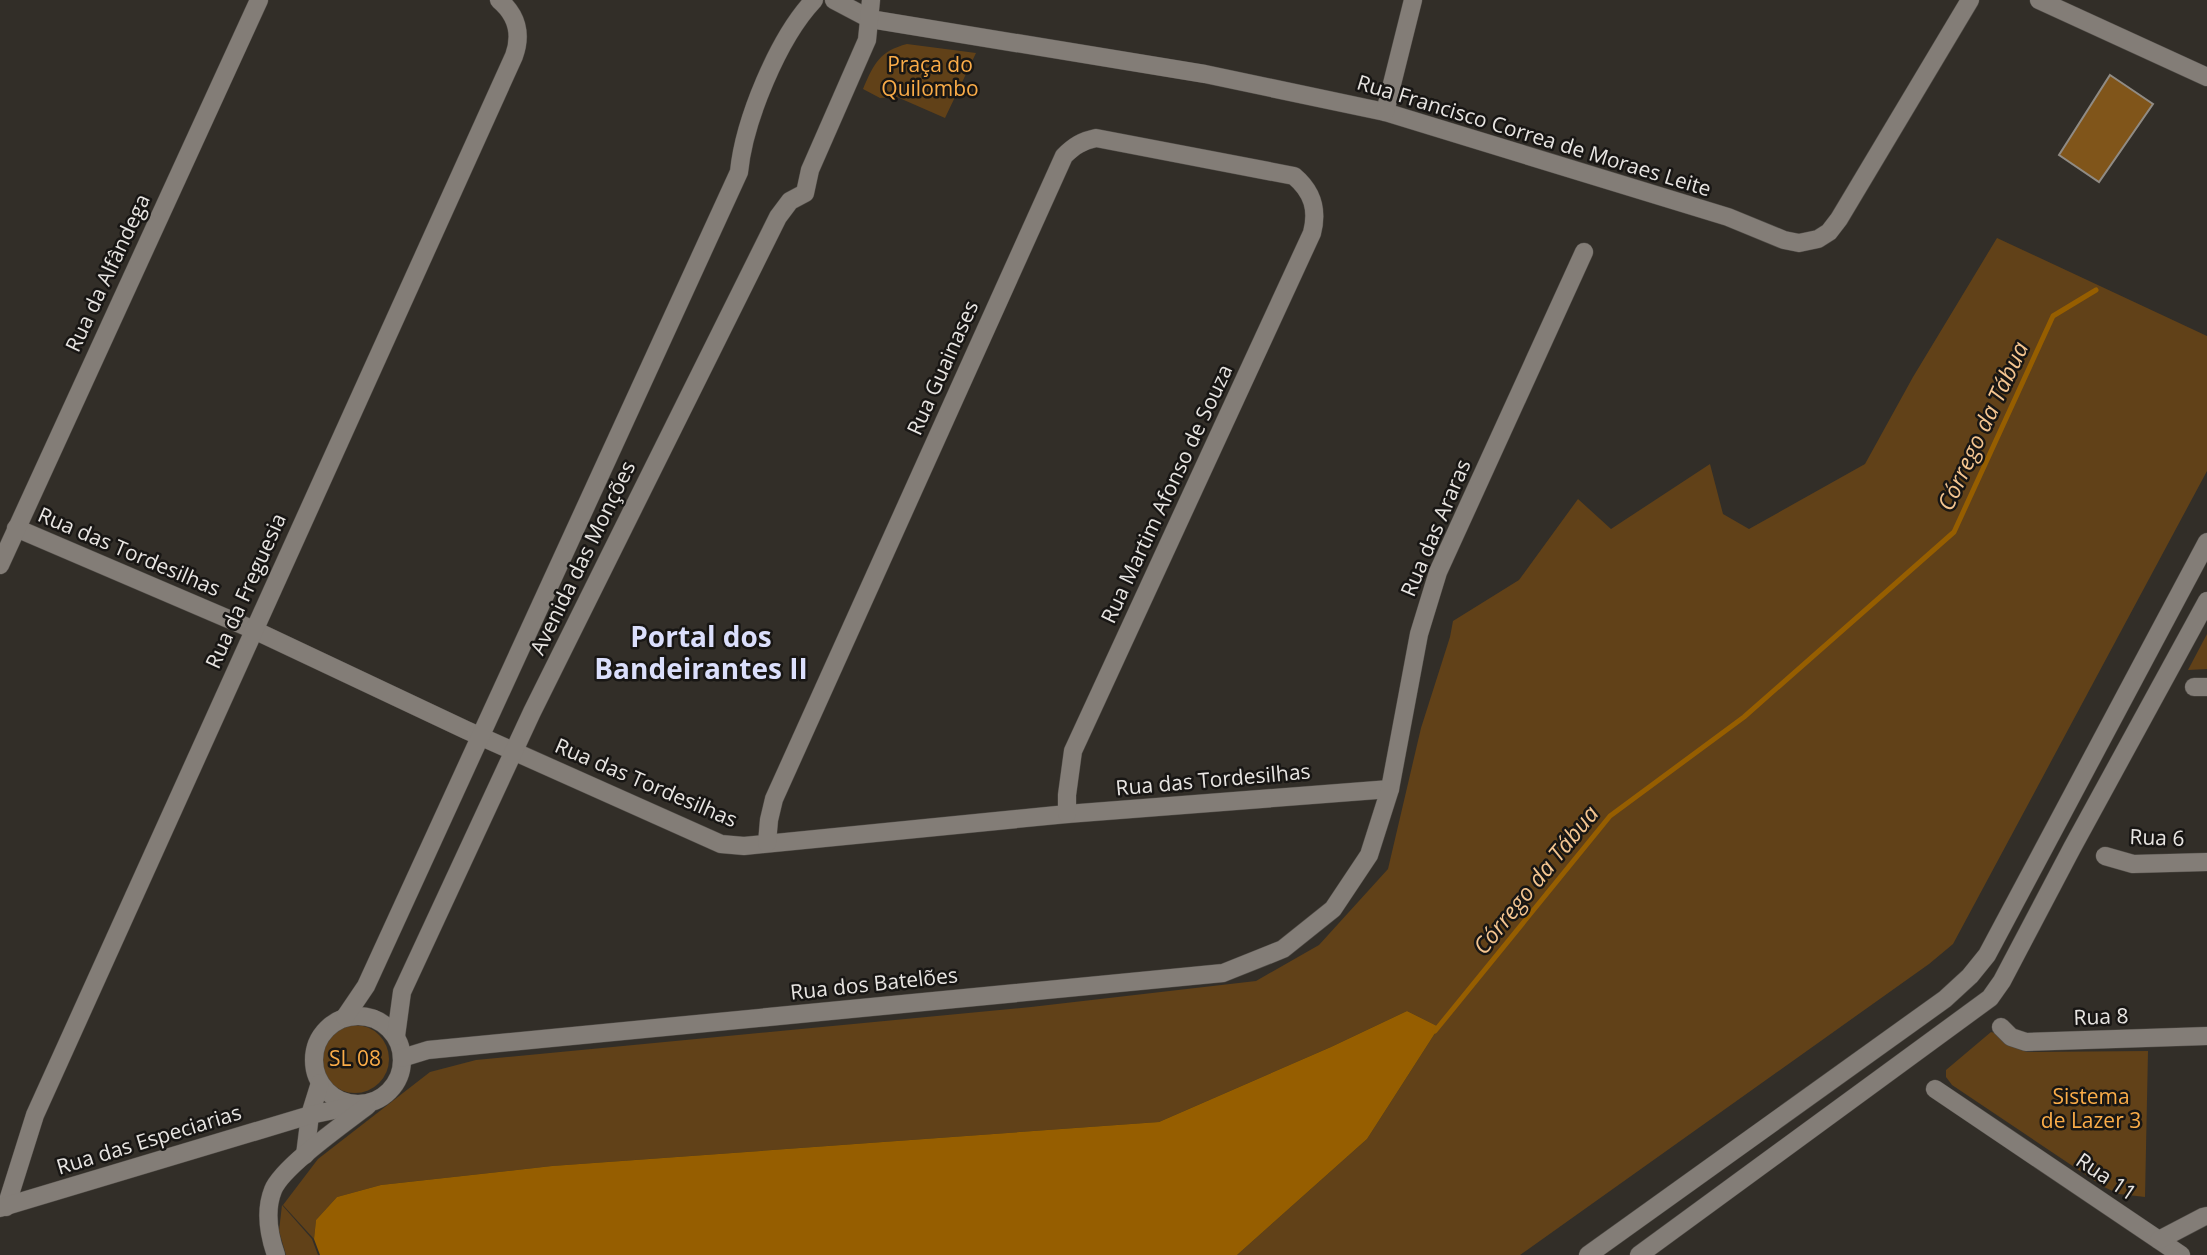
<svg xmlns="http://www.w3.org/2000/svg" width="2207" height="1255" font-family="'Open Sans',sans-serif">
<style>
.green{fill:#614118}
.water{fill:#965e00}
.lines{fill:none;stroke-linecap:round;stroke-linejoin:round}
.stream{stroke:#965e00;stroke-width:5}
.building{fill:#80551a;stroke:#908b84;stroke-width:2}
.minor-casing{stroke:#504c47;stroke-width:19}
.minor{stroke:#837d77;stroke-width:18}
.labels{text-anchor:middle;stroke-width:5;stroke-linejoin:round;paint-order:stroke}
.park-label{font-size:21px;fill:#faac48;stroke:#181614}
.street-label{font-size:21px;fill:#e8e5e2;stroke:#181614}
.water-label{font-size:23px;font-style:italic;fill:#f4c590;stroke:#181614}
.district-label{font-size:28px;font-weight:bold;fill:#dbdffc;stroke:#181614}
</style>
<rect width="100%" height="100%" fill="#322e28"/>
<g class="green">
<path d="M907 44 976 53 945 118 897 97 880 98 863 89C874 63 880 51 907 44Z"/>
<path d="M1997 238 2207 336V471L1953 944 1929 964 1520 1255H1237L1367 1139 1439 1027 1407 1011 1331 1047 1159 1122 552 1166 381 1185 337 1197 316 1220 314 1239 283 1205 318 1159 430 1072 476 1060 1031 1007 1256 981 1319 945 1388 869 1421 728 1450 637 1453 621 1519 580 1578 499 1611 529 1710 464 1723 514 1749 529 1865 464 1913 377Z"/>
<path d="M2207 634V669L2188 670Z"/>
<circle cx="355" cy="1059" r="34"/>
<path d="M1991 1032 1999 1034 2010 1046 2027 1052 2148 1051 2145 1197 2119 1194 2104 1187 1952 1085 1946 1077V1070Z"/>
<path d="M282 1205 312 1239 318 1255H286L279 1231Z"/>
</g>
<path class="water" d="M1407 1011 1439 1027 1367 1139 1237 1255H320L314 1239 316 1220 337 1197 381 1185 552 1166 1159 1122 1331 1047Z"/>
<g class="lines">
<path class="stream" d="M1435 1031 1610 816 1744 717 1954 532 2053 316 2096 290"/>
</g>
<path class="building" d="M2110 75 2153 104 2099 182 2059 155Z"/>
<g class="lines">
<g class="minor-casing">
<g id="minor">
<path d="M834 0 870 19 1205 74 1385 112 1728 217 1784 240 1799 243 1818 239 1829 232 1839 219 1970 0"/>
<path d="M2039 0 2207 77"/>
<path d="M1385 112 1413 0"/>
<path d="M16 528 254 630 466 730 721 844 744 846 1067 814 1390 789"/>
<path d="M0 565 259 0"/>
<path d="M2194 687H2207"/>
<path d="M767 843 769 820 774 799 1064 156C1074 146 1082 141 1096 138L1294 176C1313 192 1318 210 1312 233L1073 751 1067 795V814"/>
<path d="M2105 856 2133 864 2207 862"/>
<circle cx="358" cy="1060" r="44"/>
<path d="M345 1017 366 986 739 172C744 121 778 38 814 0"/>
<path d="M2001 1027 2011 1037 2026 1042 2207 1036"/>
<path d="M396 1036 402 992 532 712 778 217 790 201 805 193 810 170 867 40 871 0"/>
<path d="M402 1058 428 1050 1223 973 1283 949 1333 909 1369 855 1390 789 1419 634 1438 572 1584 252"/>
<path d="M1935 1089 2181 1255"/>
<path d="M305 1155 310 1115 320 1083"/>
<path d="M6 1207 35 1115 514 56C522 34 517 15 499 0"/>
<path d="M0 1208 310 1115 363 1104"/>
<path d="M2159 1240 2203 1217 2207 1216"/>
<path d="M276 1255C269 1235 265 1210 273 1190 282 1167 345 1123 367 1106"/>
<path d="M1588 1255 1945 999 1970 976 1987 955 2207 542"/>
<path d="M1639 1255 1990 998 2002 981 2072 848 2207 601"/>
</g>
</g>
<use href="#minor" class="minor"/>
</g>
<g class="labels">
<g class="park-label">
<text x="930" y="72">Praça do<tspan x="930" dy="24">Quilombo</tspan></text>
<text x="355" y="1066">SL 08</text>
<text x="2091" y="1104">Sistema<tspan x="2091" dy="24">de Lazer 3</tspan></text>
</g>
<g class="street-label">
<text transform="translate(1534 136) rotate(17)" y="7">Rua Francisco Correa de Moraes Leite</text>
<text transform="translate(108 273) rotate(-65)" y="7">Rua da Alfândega</text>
<text transform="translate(943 368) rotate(-66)" y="7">Rua Guainases</text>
<text transform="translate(1167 494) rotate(-65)" y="7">Rua Martim Afonso de Souza</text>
<text transform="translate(1436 528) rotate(-67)" y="7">Rua das Araras</text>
<text transform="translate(129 552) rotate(23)" y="7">Rua das Tordesilhas</text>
<text transform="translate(583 558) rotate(-64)" y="7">Avenida das Monções</text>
<text transform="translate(246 591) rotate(-66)" y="7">Rua da Freguesia</text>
<text transform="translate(1213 780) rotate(-5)" y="7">Rua das Tordesilhas</text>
<text transform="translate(646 783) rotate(23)" y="7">Rua das Tordesilhas</text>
<text transform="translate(2157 838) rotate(2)" y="7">Rua 6</text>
<text transform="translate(874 984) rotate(-6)" y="7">Rua dos Batelões</text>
<text transform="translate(2101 1017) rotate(-2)" y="7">Rua 8</text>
<text transform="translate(149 1140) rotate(-17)" y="7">Rua das Especiarias</text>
<text transform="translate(2106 1177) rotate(34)" y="7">Rua 11</text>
</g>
<g class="water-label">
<text transform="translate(1983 426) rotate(-65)" y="8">Córrego da Tábua</text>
<text transform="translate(1536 880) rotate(-51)" y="8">Córrego da Tábua</text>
</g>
<g class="district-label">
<text x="701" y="647">Portal dos<tspan x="701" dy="32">Bandeirantes II</tspan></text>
</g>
</g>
</svg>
